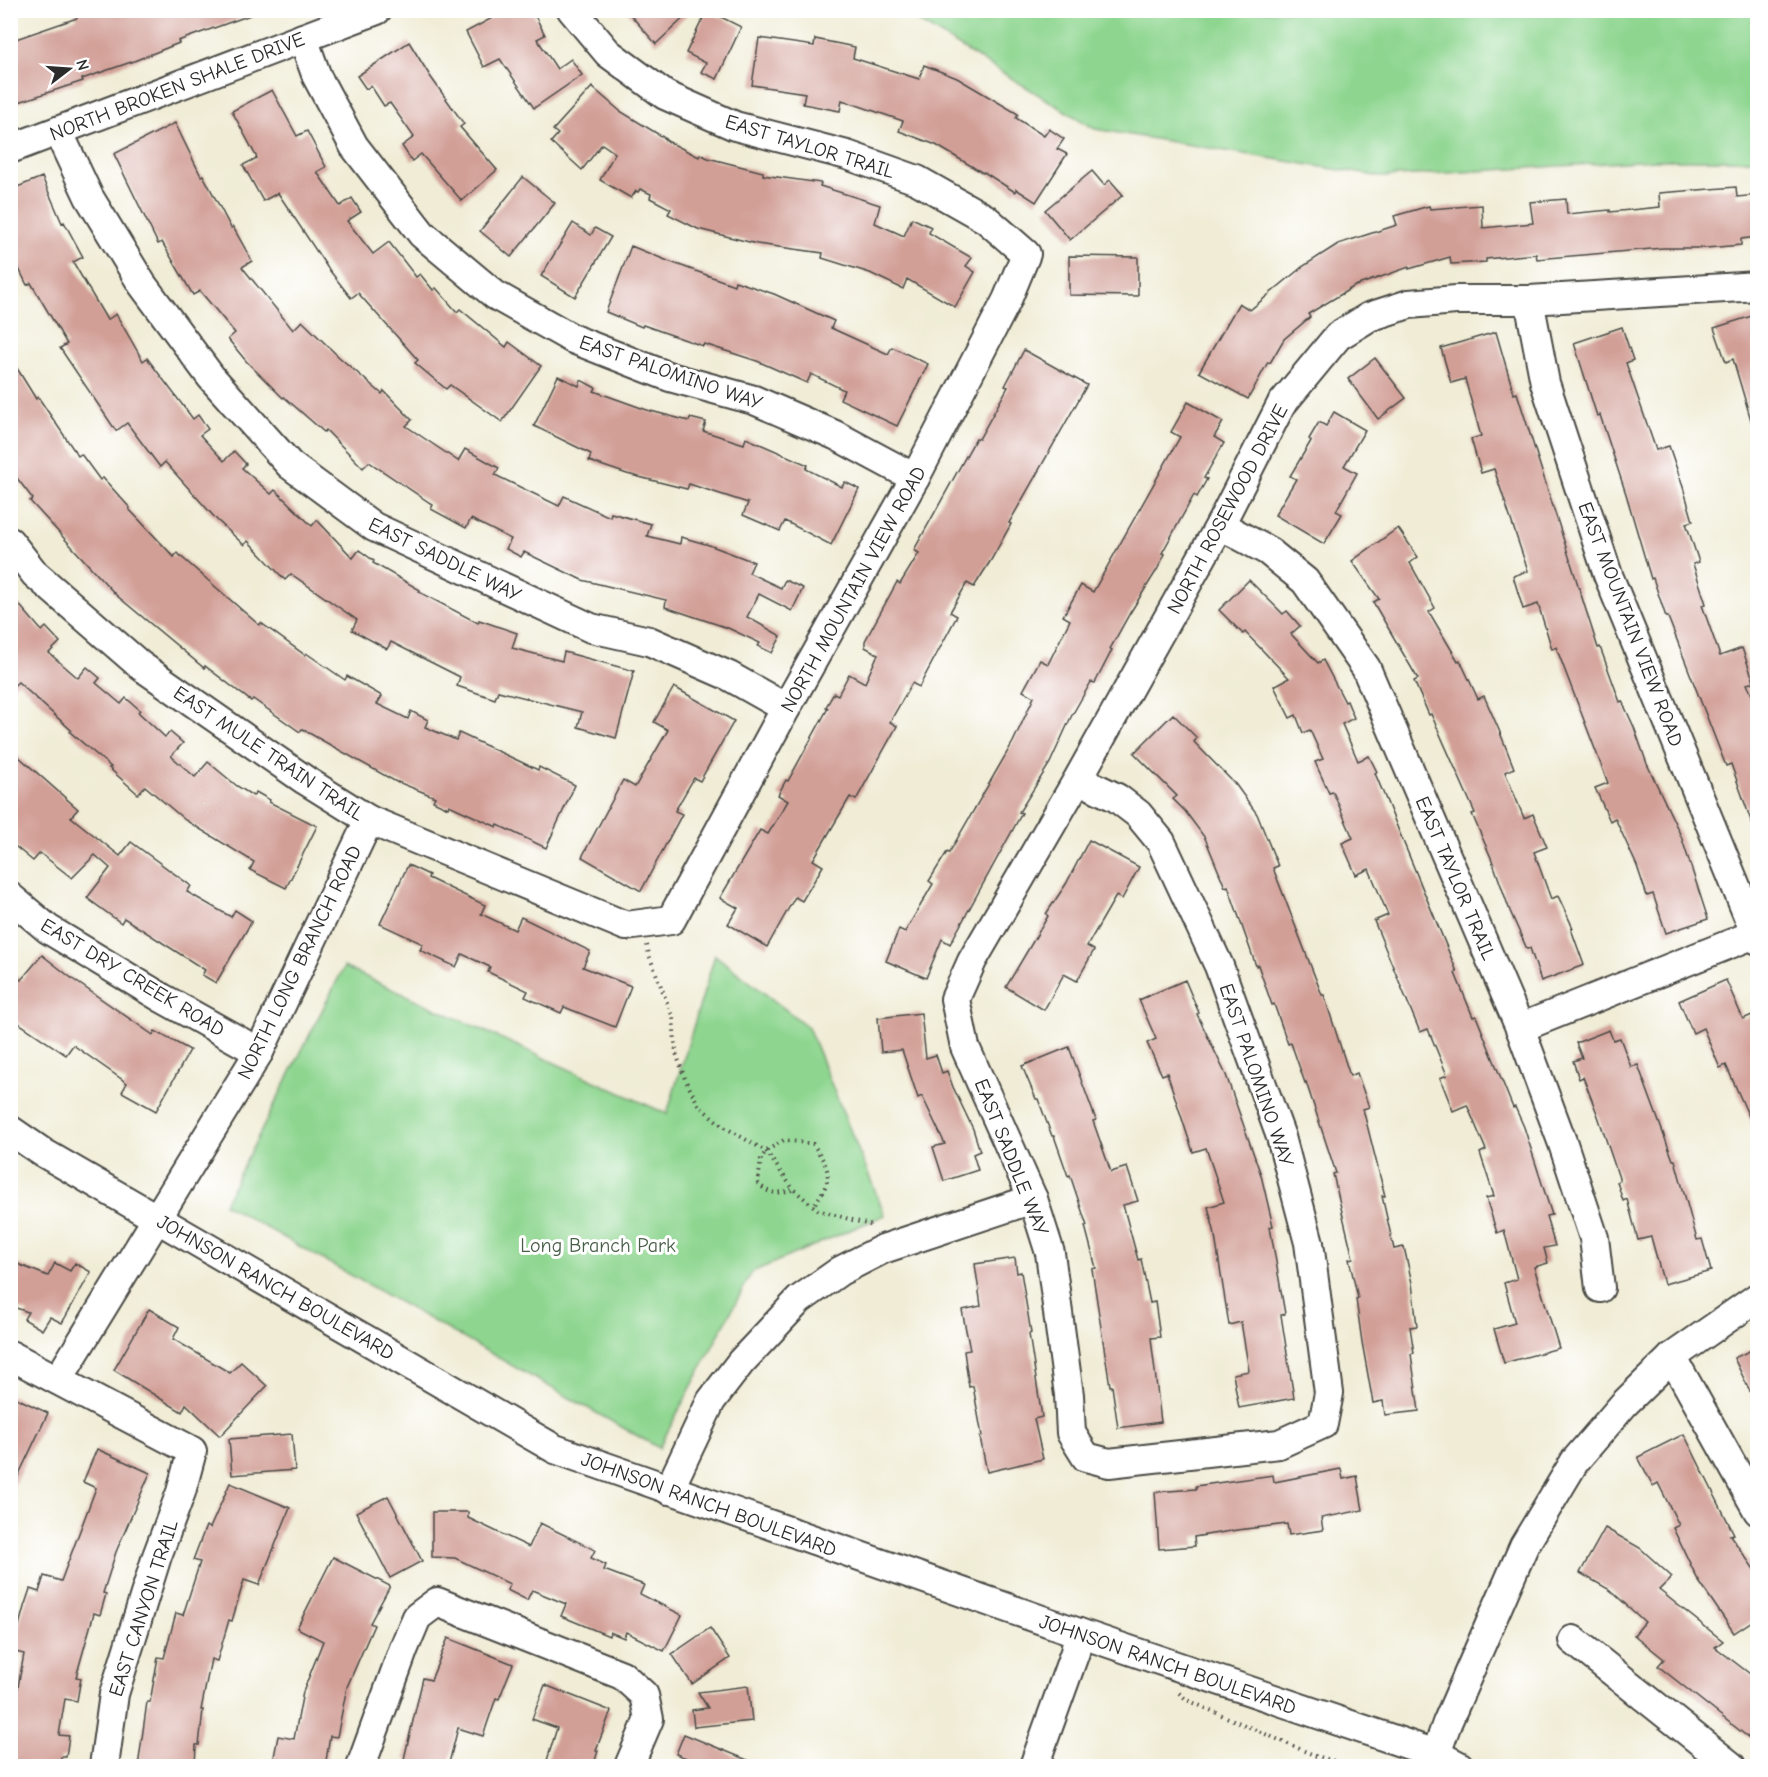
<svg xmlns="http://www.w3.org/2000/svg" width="1768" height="1777" font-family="'Comic Neue',sans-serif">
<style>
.green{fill:#8ed690;stroke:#5c805e;stroke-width:1.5}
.building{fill:#d19f96}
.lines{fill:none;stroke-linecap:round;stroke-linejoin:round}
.minor-casing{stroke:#494844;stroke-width:32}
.path{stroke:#494844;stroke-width:4;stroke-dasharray:1.5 4.5;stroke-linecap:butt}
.minor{stroke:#fff;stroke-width:28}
.labels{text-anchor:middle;stroke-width:6;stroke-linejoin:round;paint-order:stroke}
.street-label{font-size:20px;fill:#2b2b2b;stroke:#fff}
.park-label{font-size:20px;fill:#495e49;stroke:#fff}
</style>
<rect width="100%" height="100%" fill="#fff"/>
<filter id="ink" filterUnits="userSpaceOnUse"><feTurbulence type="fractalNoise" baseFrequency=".0167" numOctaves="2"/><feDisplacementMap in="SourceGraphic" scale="12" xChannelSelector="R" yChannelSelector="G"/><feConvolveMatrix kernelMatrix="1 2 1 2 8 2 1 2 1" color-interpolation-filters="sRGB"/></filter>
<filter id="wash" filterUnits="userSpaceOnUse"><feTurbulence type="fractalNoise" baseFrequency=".008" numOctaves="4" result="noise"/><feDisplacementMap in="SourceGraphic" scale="24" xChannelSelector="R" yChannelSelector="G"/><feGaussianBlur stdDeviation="1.35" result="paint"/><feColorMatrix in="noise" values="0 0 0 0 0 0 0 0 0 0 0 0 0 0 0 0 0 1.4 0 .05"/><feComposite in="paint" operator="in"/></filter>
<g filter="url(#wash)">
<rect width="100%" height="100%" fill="#f0ecd5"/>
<g class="green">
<path d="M901 11H1757V160H1655L1382 177 1095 129Z"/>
<path d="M715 955 808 1027 885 1215 752 1272 659 1448 224 1204 344 967 667 1114Z"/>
</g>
<g id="blocks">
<g class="building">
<path d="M74 10H256V13L178 41 179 43 134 61 82 79 83 81 10 105V41L77 18Z"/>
<path d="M507 10H532L545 35 537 39 557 69 571 59 582 75 534 108 500 59 484 67 466 32Z"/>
<path d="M626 10H692L656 44Z"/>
<path d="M707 10 741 27 717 79 701 72 706 63 686 53Z"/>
<path d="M759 38 814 46 815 39 855 47 853 58 919 79 924 65 957 78 1018 114 1016 118 1044 136 1049 129 1064 139 1057 149 1067 154 1036 202 1016 189 1015 192 984 172 983 173 936 145 899 131 903 121 842 100 840 111 803 104 805 93 752 85Z"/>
<path d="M409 42 430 76 464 124 460 127 497 170 462 201 421 154 412 161 402 146 414 137 390 103 384 106 371 86 366 89 357 76Z"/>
<path d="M592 87 620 111 666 139 665 140 699 157 700 154 708 158 763 172V175L821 183 820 186 880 205 875 223 904 236 912 218 931 227 929 233 972 258 966 266 975 272 955 307 907 279 903 289 870 273 822 258 823 253 757 244 698 229 668 214 671 209 650 198 651 194 640 189 638 192 636 191 631 198 600 180 615 153 602 144 582 170 551 142 558 134 553 130Z"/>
<path d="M272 90 297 136 307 131 326 167 317 172 340 206 352 198 361 212 347 221 373 254 389 242 416 277 420 274 433 290 436 288 457 312 460 309 506 347 509 342 541 366 502 422 450 385 446 389 415 363 418 360 358 293 351 298 327 267 278 193 263 201 243 165 257 158 232 111Z"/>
<path d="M175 123 201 176 203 175 231 228 233 227 252 261 242 267 293 330 302 321 339 357 382 394 384 391 412 420 406 426 458 461 465 449 499 468 495 475 559 506 564 496 610 517 611 513 651 524 647 536 680 544 681 537 709 545 754 562 749 573 781 588 785 580 803 588 792 611 759 594 747 617 781 636 772 653 758 646 760 643 728 628 665 607 666 600 582 580 524 552 521 557 506 549 511 539 471 519 466 528 431 509 433 505 369 462 363 468 326 430 324 432 284 397 283 398 246 361 228 339 235 333 200 291 193 295 162 242 158 244 114 154Z"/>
<path d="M1092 171 1104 185 1110 180 1123 195 1070 240 1045 210Z"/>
<path d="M42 177 62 223 64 222 83 257 73 262 107 320 116 314 143 361 147 358 193 419 198 415 208 429 200 435 224 461 234 451 246 464 242 468 271 494 275 490 312 526 317 520 353 558 359 550 374 561 373 563 420 590 419 592 478 623 479 620 517 633 512 648 562 661 564 652 634 671 616 738 578 727 582 712 498 691 495 699 457 686 460 677 391 642 387 649 352 630 357 620 291 574 285 580 248 541 244 545 217 520 165 462 160 467 127 423 116 431 60 348 67 344 31 283 27 285 10 250V190Z"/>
<path d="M523 177 555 203 511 257 480 231Z"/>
<path d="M1736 187 1737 197 1758 195V237L1741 239V245L1706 248H1663L1537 259 1536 254 1486 259V262L1451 264 1450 257 1409 269V267L1355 286 1308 314 1310 317 1284 339 1270 363 1268 362 1248 399 1199 372 1239 303 1250 310 1302 267 1338 244 1397 225 1394 216 1429 206 1430 209 1482 205 1483 228 1533 223 1530 202 1566 199 1567 214 1610 210V212L1660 207 1659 193Z"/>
<path d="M573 223 591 235 595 228 611 237 575 297 541 276Z"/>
<path d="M631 246 668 261 734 285 735 281 774 294 834 321 831 328 888 354 892 347 928 364 897 426 840 399 844 390 811 374 807 383 757 361 704 344 703 346 643 325 642 327 606 312Z"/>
<path d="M1069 256 1138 257V296L1069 295Z"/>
<path d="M1758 314V426L1753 427 1733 359 1726 362 1714 328Z"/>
<path d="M1622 327 1633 360 1626 363 1656 450 1669 446 1683 487 1693 521 1686 523 1699 562 1693 564 1706 604 1702 605 1720 656 1742 648 1754 682 1747 684 1758 708V832H1755L1731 764 1726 766 1668 617H1666L1653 578 1651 579 1626 494 1600 415 1597 416 1574 343Z"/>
<path d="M1496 332 1514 394 1517 393 1598 648 1600 647 1620 702 1622 701 1634 727 1647 764 1681 836 1708 919 1666 933 1653 894 1647 896 1637 866 1615 818 1610 821 1595 788 1608 783 1556 647 1552 649 1538 604 1523 609 1513 576 1528 571 1494 469 1481 473 1471 439 1481 436 1465 379 1451 383 1441 348Z"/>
<path d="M1024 350 1087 385 1009 523 1011 524 991 560 974 587 967 583 950 612 957 616 919 687 912 683 890 722 897 726 856 800 850 797 813 860 823 866 802 901 795 897 767 947 728 924 738 908 720 898 760 830 768 834 788 801 778 795 786 780 788 781 828 708 826 707 834 693 838 695 849 674 865 683 878 654 865 647V641L897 582 900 584 919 553 914 550 976 438 979 439 1008 387 1005 386Z"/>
<path d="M10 357 36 399 38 397 78 456 81 454 100 480 103 478 130 508 129 509 174 557 177 553 259 625 261 623 305 655 306 653 345 680 347 676 382 696 377 704 408 719 411 711 428 720 425 727 456 740 459 733 538 770 539 767 575 785 546 848 498 825 497 827 449 805 448 808 433 801 435 797 398 782V783L302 729 300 732 253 699 251 701 205 666 204 668 116 595 30 501 33 499 10 469Z"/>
<path d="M1375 358 1406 398 1378 419 1348 379Z"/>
<path d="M558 376 579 386 581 380 596 388 594 391 647 410 689 421 690 418 706 422 703 431 744 444 746 438 808 465 806 469 842 487 845 482 859 489 831 545 785 521 780 531 743 515 748 503 689 484 687 489 627 474 589 461 591 454 534 426Z"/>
<path d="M1188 402 1223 422 1214 437 1224 443 1204 478 1207 479 1197 497 1194 495 1162 553 1165 554 1157 570 1130 613 1110 649 1112 650 1095 683 1091 682 1071 717 1050 763 1019 812 1022 813 950 944 942 939 926 978 886 961 899 929 905 932 933 884 929 881 947 852 949 853 1013 742 1034 697 1023 691 1040 660 1048 664 1070 620 1063 616 1081 585 1093 592 1180 437 1171 432Z"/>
<path d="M1334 412 1365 430 1344 466 1357 473 1336 511 1342 514 1324 544 1275 515 1296 479 1290 476 1311 441 1309 439 1319 422 1326 426Z"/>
<path d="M1398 528 1418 557 1410 563 1435 608 1429 612 1458 661 1460 660 1478 699 1484 696 1499 730 1514 768 1505 772 1524 818 1533 814 1547 847 1534 852 1551 899 1558 896 1573 928 1571 929 1584 965 1541 981 1530 948 1527 949 1510 911 1492 860 1472 814 1475 813 1431 714 1429 715 1414 681 1418 679 1373 602 1379 599 1352 561Z"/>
<path d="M1249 580 1283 614 1287 611 1300 626 1291 634 1318 663 1323 660 1345 702 1347 701 1354 718 1342 724 1358 761 1369 756 1377 772 1375 773 1457 972 1455 973 1473 1017 1476 1016 1513 1108 1515 1107 1524 1127 1552 1215 1546 1216 1555 1246 1544 1248 1548 1263 1534 1267 1559 1348 1504 1363 1494 1329 1515 1323 1504 1283 1517 1279 1504 1230 1497 1233 1486 1198 1494 1196 1480 1153 1486 1150 1467 1105 1453 1111 1440 1078 1447 1075 1428 1029 1420 1032 1374 921 1388 915 1369 869 1356 875 1342 843 1353 838 1333 792 1329 793 1315 762 1323 759 1310 730 1303 733 1296 715 1290 718 1274 686 1289 678 1245 632 1243 634 1219 610Z"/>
<path d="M10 594 42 631 46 627 60 642 49 653 78 678 87 667 100 678 96 683 121 704 126 698 140 710 138 712 165 737 170 732 183 743 171 756 195 777 208 762 237 786 253 796 256 792 270 800 269 802 317 826 286 888 250 870 254 862 185 820 145 786 138 794 109 768 111 767 70 732 71 730 18 682 10 689Z"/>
<path d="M674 687 734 721 700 781 694 778 675 811 682 814 641 891 582 857 623 780 635 787 668 730 654 722Z"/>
<path d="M1173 714 1197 738 1194 742 1236 785 1257 814 1278 866 1273 868 1322 995H1324L1350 1076 1357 1073 1369 1107 1363 1109 1385 1196H1382L1394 1249 1404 1247 1412 1283 1417 1326 1410 1327 1414 1353 1411 1354 1419 1411 1385 1415 1383 1401 1373 1403 1362 1342 1356 1299 1358 1298 1349 1259 1353 1258 1333 1174 1336 1173 1306 1082 1305 1083 1291 1043 1288 1044 1274 1004 1272 1005 1258 965 1256 966 1228 886 1225 887 1205 838 1185 811 1173 799 1177 796 1134 753Z"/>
<path d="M10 749 78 809 71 817 120 856 131 842 191 886 187 892 231 917 235 910 252 921 216 983 202 975 205 970 124 918 121 923 87 898 110 868 95 855 72 878 40 853 33 861 10 842Z"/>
<path d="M1089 840 1139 867 1122 899 1116 896 1087 946 1094 950 1077 981 1064 974 1044 1010 1006 987 1048 916 1046 914 1066 884Z"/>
<path d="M408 865 429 875 428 878 485 905 481 914 515 930 521 917 590 951 583 967 631 986 615 1027 564 1007 561 1013 525 997 528 991 488 972 490 967 462 954 456 967 420 950 423 944 380 924Z"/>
<path d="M42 955 74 980 153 1035 155 1031 190 1050 156 1111 122 1092 127 1083 73 1045 66 1055 10 1017V971L21 980Z"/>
<path d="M1185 980 1199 1013 1197 1014 1226 1075 1261 1175 1273 1226 1270 1227 1285 1314 1281 1315 1294 1398 1239 1408 1233 1374 1249 1371 1241 1322 1229 1325 1214 1230 1208 1207 1224 1202 1206 1148 1193 1152 1167 1073 1162 1075 1147 1043 1156 1039 1139 1000Z"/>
<path d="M1726 980 1743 1019 1752 1015 1758 1027V1137L1726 1065 1720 1068 1703 1028 1693 1033 1679 1001Z"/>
<path d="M921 1013 926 1058 936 1055 942 1073 947 1071 953 1087 973 1129 980 1151 973 1154 978 1170 944 1181 933 1147 945 1144 922 1096 918 1098 902 1050 881 1052 878 1018Z"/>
<path d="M1609 1030 1613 1040 1620 1038 1631 1067 1638 1065 1673 1160H1675L1697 1240 1702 1239 1711 1271 1664 1284 1651 1237 1638 1240 1627 1199 1623 1201 1617 1182 1620 1181 1598 1116 1583 1077 1579 1079 1573 1061 1582 1058 1576 1043Z"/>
<path d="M1069 1047 1096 1120 1093 1121 1111 1172 1127 1167 1138 1201 1123 1205 1138 1260 1141 1259 1150 1303 1155 1302 1160 1337 1151 1338 1161 1422 1118 1428 1112 1386H1110L1092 1269 1096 1268 1085 1226H1087L1070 1175 1068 1176 1054 1136H1052L1038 1099H1036L1022 1066Z"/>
<path d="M1015 1258 1017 1273 1021 1272 1031 1333 1029 1334 1042 1417 1034 1419 1043 1459 987 1472 980 1437 982 1436 973 1386 969 1387 964 1351 970 1350 962 1310 981 1306 975 1264Z"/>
<path d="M10 1261 48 1276 55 1263 70 1271 75 1263 91 1272 62 1323 50 1317 42 1330 24 1319 28 1312 10 1306Z"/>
<path d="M149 1309 179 1327 173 1339 230 1373 241 1362 267 1386 220 1436 186 1404 182 1412 114 1370Z"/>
<path d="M1758 1347V1408L1734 1358Z"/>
<path d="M10 1395 48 1413 10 1493Z"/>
<path d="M292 1434 295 1470 232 1475 229 1439Z"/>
<path d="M1684 1434 1734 1534 1730 1535 1758 1575V1617L1734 1633 1698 1580 1673 1528 1679 1525 1658 1483 1653 1486 1638 1457Z"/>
<path d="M97 1449 150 1473 116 1552 103 1593 106 1594 100 1615 94 1613 76 1677 81 1678 77 1701 65 1699 59 1735 69 1736 66 1757H61L60 1767H10V1714H13L24 1654 12 1651 24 1607 30 1589 39 1592 44 1576 61 1581 96 1488 83 1482Z"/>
<path d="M1341 1469 1343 1479 1357 1476 1363 1510 1321 1518 1323 1530 1289 1535 1287 1524 1237 1530 1194 1537 1195 1546 1159 1549 1155 1492 1196 1489V1486L1273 1475 1274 1482Z"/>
<path d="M230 1483 290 1508 259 1585 244 1580 232 1621 229 1620 217 1661 211 1659 201 1710H203L199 1745H196L195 1767H138L147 1702H150L158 1657 164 1658 176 1613 183 1615 200 1562 193 1560 206 1526 210 1528Z"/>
<path d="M388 1496 422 1561 390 1578 356 1512Z"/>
<path d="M432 1512H468V1518L529 1547 540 1523 595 1550 591 1558 606 1565 604 1570 644 1585 640 1594 682 1615 664 1651 626 1632 624 1638 610 1632 609 1636 561 1616 566 1604 532 1590 527 1600 507 1590 510 1584 455 1558 432 1557Z"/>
<path d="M1605 1528 1640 1548 1672 1577 1659 1590 1723 1641 1715 1647 1758 1680V1745L1658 1666 1664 1659 1634 1635 1645 1622 1610 1590 1580 1573Z"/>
<path d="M333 1557 390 1586 370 1623 374 1625 347 1687 337 1737 330 1736 325 1767H272L278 1736 294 1739 303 1692 323 1641 297 1628Z"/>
<path d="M710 1628 730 1658 692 1684 672 1654Z"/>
<path d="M448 1638 513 1664 499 1699 496 1698 483 1736 458 1728 448 1767H433L404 1759 423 1678 431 1680Z"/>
<path d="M545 1685 611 1711 596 1750 598 1751 593 1767H545L557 1728 532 1719Z"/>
<path d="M748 1686 752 1721 694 1727 692 1710 708 1708 698 1692Z"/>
<path d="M684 1734 762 1766V1767H683L686 1758 676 1754Z"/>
</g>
</g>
</g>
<g filter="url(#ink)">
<use href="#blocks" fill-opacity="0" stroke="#494844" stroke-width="1.5"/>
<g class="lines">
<g class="minor-casing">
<g id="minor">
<path d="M303 38 317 77 354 146 422 234 495 295 573 339 670 377 754 400 835 435 915 478"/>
<path d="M58 131 89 197 142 284 211 377 290 465 374 527 591 628 649 641 729 676 786 708"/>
<path d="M10 149 377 10"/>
<path d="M1529 300 1545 383 1608 575 1758 940"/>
<path d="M1220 525 1268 551 1305 581 1366 668 1520 1028 1563 1144 1594 1238 1600 1288"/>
<path d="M10 542 35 574 141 666 305 780 369 820 626 926 671 920 786 708 915 478 1007 300 1026 254 986 219 917 180 847 155 735 126 665 95 608 53 572 10"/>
<path d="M1078 779 1117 798 1138 814 1161 842 1219 966 1281 1137 1309 1243 1329 1393 1323 1424 1279 1444 1109 1463 1086 1457 1071 1433 1069 1395 1050 1253 1033 1199 965 1047 955 999 972 961 1078 779 1220 525 1281 405 1338 336 1369 317 1409 304 1456 300H1529L1758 286"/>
<path d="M10 897 48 929 162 998 259 1052"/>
<path d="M1520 1028 1755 934"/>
<path d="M10 1130 42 1152 555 1449 1079 1633 1436 1754 1459 1766"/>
<path d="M10 1355 192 1451 181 1492 157 1556 114 1694 104 1766"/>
<path d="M1672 1357 1758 1511"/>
<path d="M58 1380 259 1052 369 820"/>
<path d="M669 1490 711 1401 741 1362 799 1300 840 1271 883 1249 1033 1199"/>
<path d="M1573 1640 1731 1766"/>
<path d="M1436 1754 1447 1723 1524 1546 1575 1461 1624 1404 1672 1357 1758 1297"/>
<path d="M361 1766 404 1648 417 1617 437 1602 622 1675 644 1695 649 1719 629 1766"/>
<path d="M1034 1766 1075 1652 1079 1633"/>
</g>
</g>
<g class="path">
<path d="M647 945 649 955 673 1018 676 1053 685 1079 699 1106 724 1127 766 1151 793 1189 818 1210 873 1226"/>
<path d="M792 1190C776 1193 770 1196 758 1183L761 1159 766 1151 784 1140 813 1144C831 1171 834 1178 813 1206"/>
<path d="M1179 1693 1187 1700 1316 1756 1353 1766"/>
</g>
<use href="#minor" class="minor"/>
</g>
</g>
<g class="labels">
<g class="street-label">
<text transform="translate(177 86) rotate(-21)" y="7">NORTH BROKEN SHALE DRIVE</text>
<text transform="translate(810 146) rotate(17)" y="7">EAST TAYLOR TRAIL</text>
<text transform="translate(671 372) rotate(19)" y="7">EAST PALOMINO WAY</text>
<text transform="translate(1227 509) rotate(-62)" y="7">NORTH ROSEWOOD DRIVE</text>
<text transform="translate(445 559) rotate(26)" y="7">EAST SADDLE WAY</text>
<text transform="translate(853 589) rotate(-61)" y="7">NORTH MOUNTAIN VIEW ROAD</text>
<text transform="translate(1631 624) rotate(69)" y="7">EAST MOUNTAIN VIEW ROAD</text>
<text transform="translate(269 753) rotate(34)" y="7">EAST MULE TRAIN TRAIL</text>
<text transform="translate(1456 878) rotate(67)" y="7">EAST TAYLOR TRAIL</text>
<text transform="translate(299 962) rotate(-64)" y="7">NORTH LONG BRANCH ROAD</text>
<text transform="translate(133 977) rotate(31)" y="7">EAST DRY CREEK ROAD</text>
<text transform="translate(1257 1075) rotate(71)" y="7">EAST PALOMINO WAY</text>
<text transform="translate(1012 1157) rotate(68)" y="7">EAST SADDLE WAY</text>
<text transform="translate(276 1287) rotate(30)" y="7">JOHNSON RANCH BOULEVARD</text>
<text transform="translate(709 1504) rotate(20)" y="7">JOHNSON RANCH BOULEVARD</text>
<text transform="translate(143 1608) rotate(-72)" y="7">EAST CANYON TRAIL</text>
<text transform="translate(1168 1664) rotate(19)" y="7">JOHNSON RANCH BOULEVARD</text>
</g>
<g class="park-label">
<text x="598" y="1252">Long Branch Park</text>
</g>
</g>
<rect width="1768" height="1777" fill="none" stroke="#fff" stroke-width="36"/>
<g transform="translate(69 69) rotate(73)" stroke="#ffffff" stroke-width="4.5" paint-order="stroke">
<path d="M0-4.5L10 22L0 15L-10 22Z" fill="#2b2b2b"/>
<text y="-9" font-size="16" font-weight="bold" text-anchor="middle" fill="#2b2b2b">N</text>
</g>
</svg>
